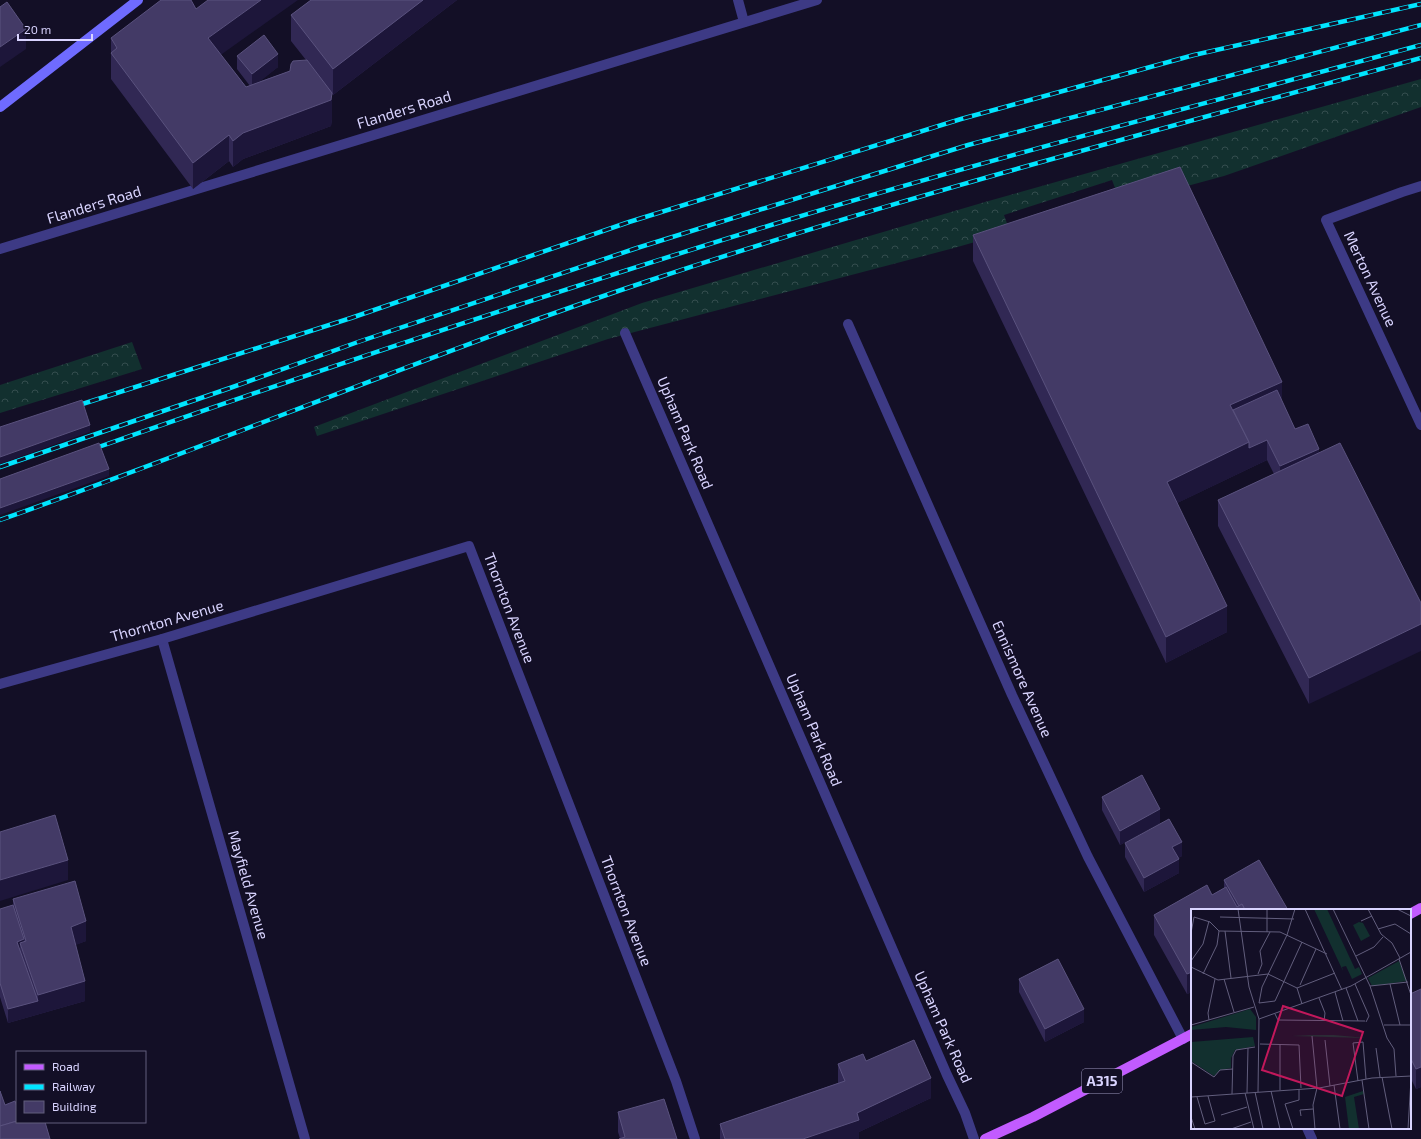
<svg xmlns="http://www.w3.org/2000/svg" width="1421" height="1139" font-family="'Exo 2',sans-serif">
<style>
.forest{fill:url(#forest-crowns)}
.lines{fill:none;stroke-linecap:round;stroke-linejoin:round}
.street{stroke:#3d3a85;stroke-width:10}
.secondary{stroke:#6f6bff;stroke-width:10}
.primary{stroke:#c25bff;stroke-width:10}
.rail-casing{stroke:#00e5ff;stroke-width:4.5}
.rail{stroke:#130f26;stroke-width:3;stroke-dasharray:9;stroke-linecap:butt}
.wall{fill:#312854}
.shaded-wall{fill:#1d163a}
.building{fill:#433a66;stroke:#5a527e}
.labels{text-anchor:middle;stroke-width:3;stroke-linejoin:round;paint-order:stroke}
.shield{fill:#130f26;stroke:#9e99be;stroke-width:1}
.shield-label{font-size:14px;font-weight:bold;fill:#d9d4ff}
.street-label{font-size:15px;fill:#d9d4ff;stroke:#130f26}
.inset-road{fill:none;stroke:#625e7d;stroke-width:1}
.view{fill:#c2185b;fill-opacity:0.15;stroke:#c2185b;stroke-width:2}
.inset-edge{fill:none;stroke:#d9d4ff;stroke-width:2}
</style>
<defs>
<pattern id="forest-crowns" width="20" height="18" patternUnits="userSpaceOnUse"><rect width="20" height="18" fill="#12302f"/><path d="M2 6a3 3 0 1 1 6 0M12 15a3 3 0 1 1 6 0" fill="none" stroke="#344d4e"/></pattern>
</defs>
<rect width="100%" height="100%" fill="#130f26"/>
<g class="forest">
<path d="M1421 79V107L1224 176 1121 204 1112 180 1004 215 1010 232 954 248 608 339 317 436 314 427 642 303 985 202Z"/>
<path d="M132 342 142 369 0 413V385Z"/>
</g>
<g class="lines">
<g class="street">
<path d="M738 0 744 22"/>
<path d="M1421 186 1402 192 1326 220 1421 425"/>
<path d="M0 249 817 0"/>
<path d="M848 324 1012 695 1088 857 1183 1039"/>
<path d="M625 333 947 1075 965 1113 974 1139"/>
<path d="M162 639 305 1139"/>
<path d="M0 684 162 639 469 546 676 1081 695 1139"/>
<path d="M1307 1128 1312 1139"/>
</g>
<path class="secondary" d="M0 107 138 0"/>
<g class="primary">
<path d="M1410 914 1421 908"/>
<path d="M985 1139 1033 1117 1192 1034"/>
</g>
<g class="rail-casing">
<g id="rail">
<path d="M73 407 351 318 629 222 961 119 1194 55 1421 4"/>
<path d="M90 450C319 370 549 293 781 222 992 158 1208 103 1421 45"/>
<path d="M0 467 230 388 358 342 637 248 968 145 1421 25"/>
<path d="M0 520C217 444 430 353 648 281 903 196 1163 129 1421 58"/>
</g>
</g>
<use href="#rail" class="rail"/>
</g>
<g class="wall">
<path d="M311 0H457L333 95 332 94V119L331 126 243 159 233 167 229 161 193 189 111 79V38L221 55 246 87 250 86 237 69V56L278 67 258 82 290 71 306 60 291 41V15Z"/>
<path d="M973 235 1282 402 1295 429 1319 449 1309 704 1218 526V500L1274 474 1267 460 1177 503 1227 632 1166 663 973 261Z"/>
<path d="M1102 797 1160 823 1120 845 1102 810Z"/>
<path d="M1125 843 1182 856 1178 858 1179 873 1144 892 1125 857Z"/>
<path d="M1224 880 1288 910H1192V992L1187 994 1154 935V915L1212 895 1224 888Z"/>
<path d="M13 899 86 941 75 945 85 1001 8 1023 0 997V909L13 905Z"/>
<path d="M1019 979 1084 1022 1045 1042 1019 992Z"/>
<path d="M1421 989V1087L1416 1089 1410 1077V994Z"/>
<path d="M866 1061 931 1098 859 1132V1139H720V1124L838 1083V1064Z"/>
<path d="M618 1112 677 1139 620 1138 618 1132Z"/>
</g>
<g class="shaded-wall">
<path d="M261 0H298L208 64V38Z"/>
<path d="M423 0H457L333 95V69Z"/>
<path d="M26 29V49L0 67V47Z"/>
<path d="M278 54V67L252 88V74Z"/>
<path d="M332 93V119L331 126 243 159 233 167V141L243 133Z"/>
<path d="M229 135V161L193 189V163Z"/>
<path d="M1282 382V408L1238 427 1230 405Z"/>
<path d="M90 425V432L0 464V457Z"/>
<path d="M1267 440V460L1167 508V482L1249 442Z"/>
<path d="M1319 449V469L1280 486V466Z"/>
<path d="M109 469V476L0 515V508Z"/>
<path d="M1227 606V632L1166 663V637Z"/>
<path d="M1421 624V651L1309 704V678Z"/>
<path d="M1160 809V823L1120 845V831Z"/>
<path d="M1182 842V856L1172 861V847Z"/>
<path d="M1179 859V873L1144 892V878Z"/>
<path d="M68 860V880L0 901V880Z"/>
<path d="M86 921V941L71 947V927Z"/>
<path d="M24 939V953L20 943V954L17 942Z"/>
<path d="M1192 972V992L1187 994V974Z"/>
<path d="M85 981V1001L8 1023V1009L38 1001V995Z"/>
<path d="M1084 1009V1022L1045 1042V1029Z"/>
<path d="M1421 1067V1087L1416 1089V1069Z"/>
<path d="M931 1078V1098L859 1132V1139H803Z"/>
</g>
<g class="building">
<path d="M161 0H191L196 9 208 0H261L208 38 246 87 290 71 291 64 293 61 307 60 332 93 331 100 243 133 233 141 229 135 193 163 111 53 117 48 111 38Z"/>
<path d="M311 0H423L333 69 291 15Z"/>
<path d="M7 2 26 29 0 47V7Z"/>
<path d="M264 35 278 54 252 74 237 56Z"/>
<path d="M1180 167 1282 382 1230 405 1249 442 1167 482 1227 606 1166 637 973 235Z"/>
<path d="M1277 390 1295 429 1308 424 1319 449 1280 466 1267 440 1249 448V442L1233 410Z"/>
<path d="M82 400 90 425 0 457V427Z"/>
<path d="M99 443 109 469 0 508V479Z"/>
<path d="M1340 443 1421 603V624L1309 678 1218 500Z"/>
<path d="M1142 775 1160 809 1120 831 1102 797Z"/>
<path d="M55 815 68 860 0 880V832Z"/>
<path d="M1169 819 1182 842 1172 847 1179 859 1144 878 1125 843Z"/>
<path d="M1259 860 1288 910H1245L1242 904 1239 906 1224 880Z"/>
<path d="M75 881 86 921 71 927 85 981 38 995 20 943 26 941 13 899Z"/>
<path d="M1207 885 1212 895 1226 887 1237 907 1242 904 1245 910H1192V972L1187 974 1154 915Z"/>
<path d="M13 905 24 939 17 942 38 1001 8 1009 0 983V909Z"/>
<path d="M1058 959 1084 1009 1045 1029 1019 979Z"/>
<path d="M1421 989V1067L1416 1069 1410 1057V994Z"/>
<path d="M914 1040 931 1078 857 1113 859 1120 803 1139H725L720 1124 845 1081 838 1064 863 1054 866 1061Z"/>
<path d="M0 1091 5 1105 15 1101 17 1107V1121L0 1126Z"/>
<path d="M664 1099 677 1139H619L625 1137 618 1112Z"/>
<path d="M17 1121V1122H45L50 1139H0V1126Z"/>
</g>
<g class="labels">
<rect class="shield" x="1082" y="1069" width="40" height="24" rx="3"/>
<g class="shield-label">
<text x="1102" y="1086">A315</text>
</g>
<g class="street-label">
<text transform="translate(404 110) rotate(-17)" y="5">Flanders Road</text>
<text transform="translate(94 205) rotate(-17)" y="5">Flanders Road</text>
<text transform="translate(1370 279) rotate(65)" y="5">Merton Avenue</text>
<text transform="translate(685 433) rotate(67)" y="5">Upham Park Road</text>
<text transform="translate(509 608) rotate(69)" y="5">Thornton Avenue</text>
<text transform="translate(167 621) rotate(-16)" y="5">Thornton Avenue</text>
<text transform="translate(1022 679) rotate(66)" y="5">Ennismore Avenue</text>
<text transform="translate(814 730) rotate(67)" y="5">Upham Park Road</text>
<text transform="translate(248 885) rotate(74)" y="5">Mayfield Avenue</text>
<text transform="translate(626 911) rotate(69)" y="5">Thornton Avenue</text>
<text transform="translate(943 1027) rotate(66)" y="5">Upham Park Road</text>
</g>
</g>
<g transform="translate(1191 909)">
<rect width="220" height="220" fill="#130f26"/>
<path d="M123 0H136L164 60 168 58 171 65 161 70 155 57 151 58 152 62ZM168 13 172 14 179 27 170 32 162 16ZM172 182 173 185 163 188 168 220H158L154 188Z" fill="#12302f"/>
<path d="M208 52 216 72 181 77 177 69ZM59 100 65 108V121L35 118 0 121V118ZM143 126 175 129 101 127 122 126ZM62 128 64 137 44 141 40 149V159L29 161 23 167 0 152V133Z" fill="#12302f"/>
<path class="inset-road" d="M47 0 58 78 68 110 67 183M76 0V23M104 0 96 26 71 78 68 94 84 92 111 33M114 0 151 81M142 0 179 77 196 129 203 140 205 167M177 0 190 25 201 34 209 49M206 0 220 7M29 8 103 10M170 12 181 7M187 20 204 15 220 25M28 22 89 23 136 45M34 22 40 69M0 24 3 8 19 13 28 22M165 47 183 38 192 28M208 50 220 86M0 52 12 35 18 12M0 58 27 71 77 65 106 79 111 95M12 65 26 36 28 22M67 65 71 55 69 42 79 23M33 70 43 103M164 75 178 107 175 113M199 75 209 116M109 76 125 40M179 77 217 73M106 79 144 64M155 79 167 112M144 83 152 112M128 89 134 104 133 112M84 105 87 111 174 112M68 110 160 77 220 43M18 111 17 104 24 70M0 116 63 98M193 116H220M121 127 126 179M134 131 139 177M69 135 108 136 110 179M185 139 189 168M0 153 23 168 29 161 42 160M191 168 201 220M171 171 178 220M167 172 162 134 172 133 175 170M143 176 149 220M89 181V136M80 182 89 220M64 183 72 220M54 184 63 220M56 184 57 139M41 185 42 147 45 141 64 138M0 188 128 179 181 169 220 167M6 188 14 215 24 212 17 187M30 206 56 198M110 207 109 201 122 200M0 208 4 220M40 220 60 213M102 220 94 195 108 191V180M124 220 122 196 126 179M217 220 220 170"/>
<path class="view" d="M92 97 172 123 151 187 71 161Z"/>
<rect width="220" height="220" class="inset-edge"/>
</g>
<rect x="16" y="1051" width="130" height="72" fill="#130f26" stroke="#625e7d"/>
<rect x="24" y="1064" width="20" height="6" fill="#c25bff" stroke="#625e7d"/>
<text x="52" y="1071" font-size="12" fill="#d9d4ff">Road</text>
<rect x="24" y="1084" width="20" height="6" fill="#00e5ff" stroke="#625e7d"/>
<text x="52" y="1091" font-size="12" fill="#d9d4ff">Railway</text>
<rect x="24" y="1101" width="20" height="12" fill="#433a66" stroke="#625e7d"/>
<text x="52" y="1111" font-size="12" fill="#d9d4ff">Building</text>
<path d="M18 34v6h74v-6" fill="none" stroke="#d9d4ff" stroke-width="2"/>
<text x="24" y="34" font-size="12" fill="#d9d4ff" stroke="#130f26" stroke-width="3" paint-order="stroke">20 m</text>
</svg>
